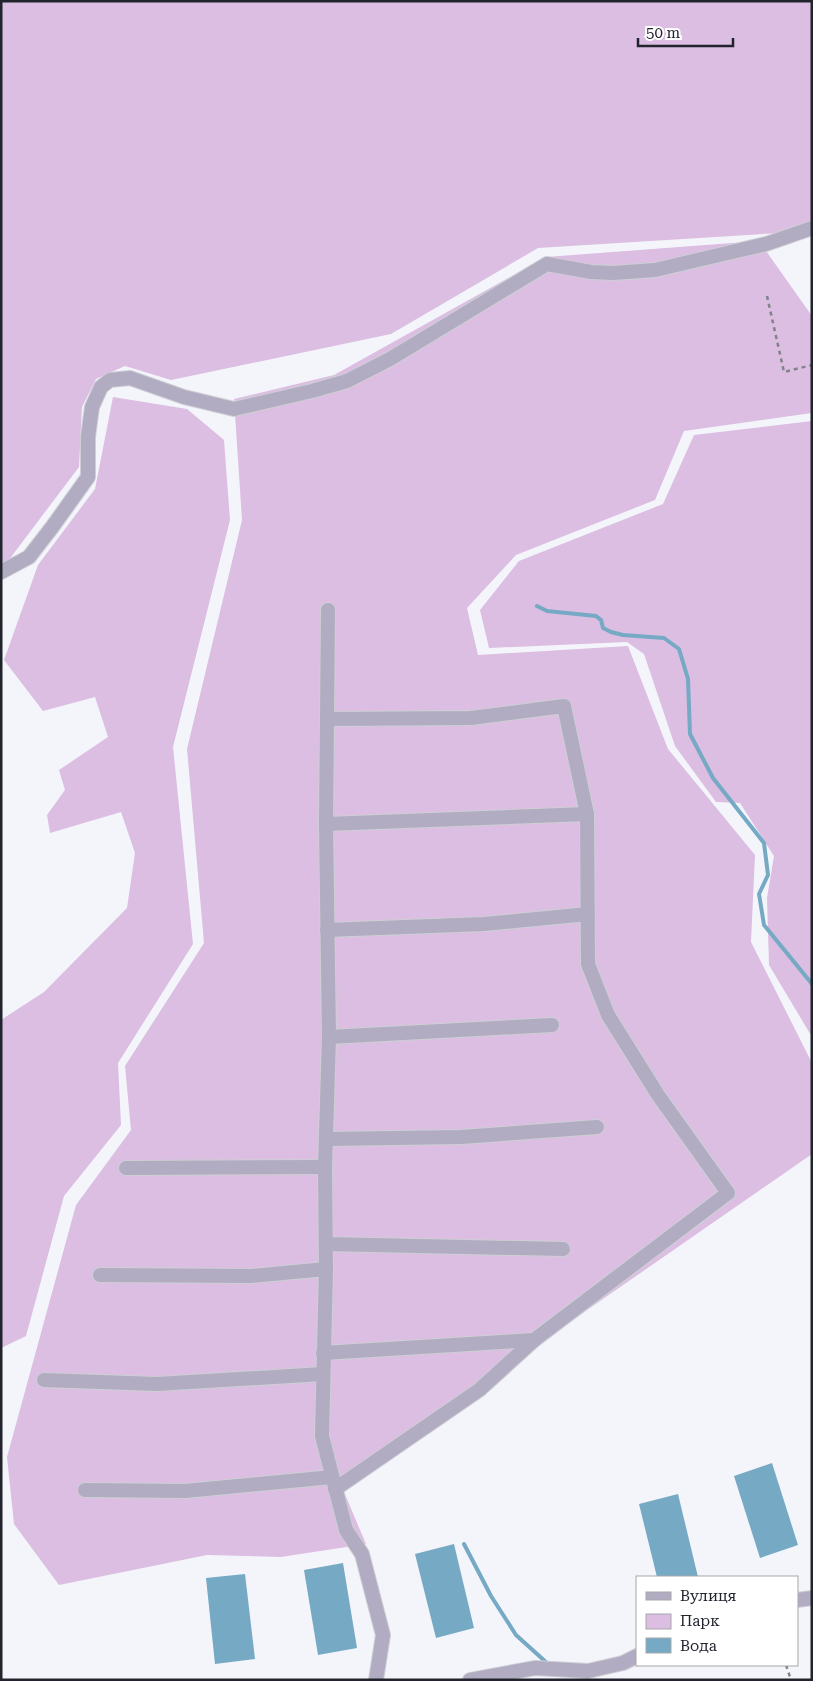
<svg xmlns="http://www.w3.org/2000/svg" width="813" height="1681" font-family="'Roboto Serif',serif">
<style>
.green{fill:#dbbee1}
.water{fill:#75a9c4}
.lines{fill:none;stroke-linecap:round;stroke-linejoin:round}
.stream{stroke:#75a9c4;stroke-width:4}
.minor-casing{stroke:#cecfd6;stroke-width:16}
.path{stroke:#81838b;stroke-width:2.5;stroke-dasharray:4 4;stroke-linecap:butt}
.minor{stroke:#b1acc1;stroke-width:14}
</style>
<rect width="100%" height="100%" fill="#f4f5fb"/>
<g class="green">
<path d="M1 1H812V231L538 248 391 334 171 380 125 366 96 379 82 407 79 467 5 565H1Z"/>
<path d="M759 241 812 316V413L684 431 655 500 516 555 467 608 478 655 628 646 668 749 755 855 751 942 812 1063V1154L541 1342 482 1396 344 1492 366 1544 281 1557 207 1555 59 1585 14 1524 7 1457 76 1205 131 1130 125 1066 204 943 187 749 242 520 234 399 334 375 546 257Z"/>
<path d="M113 397 187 409 224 440 230 520 173 747 193 944 118 1063 121 1125 64 1196 26 1336 1 1348V1020L44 992 127 908 135 853 121 812 50 833 47 815 65 790 59 770 108 737 95 697 43 711 4 660 38 565 95 489Z"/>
<path d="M812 421V1037L769 965 767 898 774 856 740 803 716 802 675 746 644 654 627 642 489 648 480 610 519 561 663 504 694 435Z"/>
</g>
<g class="water">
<path d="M772 1463 798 1545 760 1558 734 1476Z"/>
<path d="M678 1494 698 1577H657L639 1504Z"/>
<path d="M454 1544 474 1628 436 1638 415 1554Z"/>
<path d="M343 1563 357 1648 318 1655 304 1570Z"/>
<path d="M245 1574 255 1659 215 1664 206 1578Z"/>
</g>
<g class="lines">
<g class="stream">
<path d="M537 606 547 611 596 616 601 620 603 628 611 632 623 635 664 638 679 649 688 679 690 734 713 778 764 843 768 875 759 894 764 925 812 984"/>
<path d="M464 1544 491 1596 516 1635 547 1663"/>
</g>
<g class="minor-casing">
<g id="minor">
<path d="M1 572 29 557 53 526 88 477V437L92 407 101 387 110 380 130 378 184 397 234 409 312 391 347 381 390 359 547 264 591 272 613 273 655 270 766 244 812 228"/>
<path d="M328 610 326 824 329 1037 325 1167 326 1269 322 1436 346 1530 362 1554 383 1635 376 1680"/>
<path d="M328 719 471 718 564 706 587 814 588 964 608 1015 658 1095 728 1193 534 1340 479 1390 335 1489"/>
<path d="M326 824 587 814"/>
<path d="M327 930 484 924 588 914"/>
<path d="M329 1037 552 1025"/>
<path d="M327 1139 461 1137 597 1127"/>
<path d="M126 1168 325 1167"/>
<path d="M326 1244 563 1249"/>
<path d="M100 1275 251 1276 326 1269"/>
<path d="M323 1353 534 1340"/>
<path d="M44 1380 157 1384 323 1374"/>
<path d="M85 1490 185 1491 332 1477"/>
<path d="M797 1600 812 1598"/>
<path d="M470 1680 535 1668 588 1671 623 1663 637 1656"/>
</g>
</g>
<g class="path">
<path d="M767 296 784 372 812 365"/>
<path d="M786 1665 791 1680"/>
</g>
<use href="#minor" class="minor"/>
</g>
<rect width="813" height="1681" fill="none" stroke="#21232d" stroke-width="5"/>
<rect x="636" y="1576" width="162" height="90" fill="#ffffff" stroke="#a6a7ab"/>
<rect x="646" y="1592" width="25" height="8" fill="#b1acc1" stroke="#a6a7ab"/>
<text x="680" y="1601" font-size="15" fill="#21232d">Вулиця</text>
<rect x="646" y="1614" width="25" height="15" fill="#dbbee1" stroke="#a6a7ab"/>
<text x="680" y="1626" font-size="15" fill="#21232d">Парк</text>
<rect x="646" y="1638" width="25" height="15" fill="#75a9c4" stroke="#a6a7ab"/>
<text x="680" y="1651" font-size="15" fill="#21232d">Вода</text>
<path d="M638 38v8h95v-8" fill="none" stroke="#21232d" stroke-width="2.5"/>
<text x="646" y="38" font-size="15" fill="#21232d" stroke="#ffffff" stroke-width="4" paint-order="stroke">50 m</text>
</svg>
